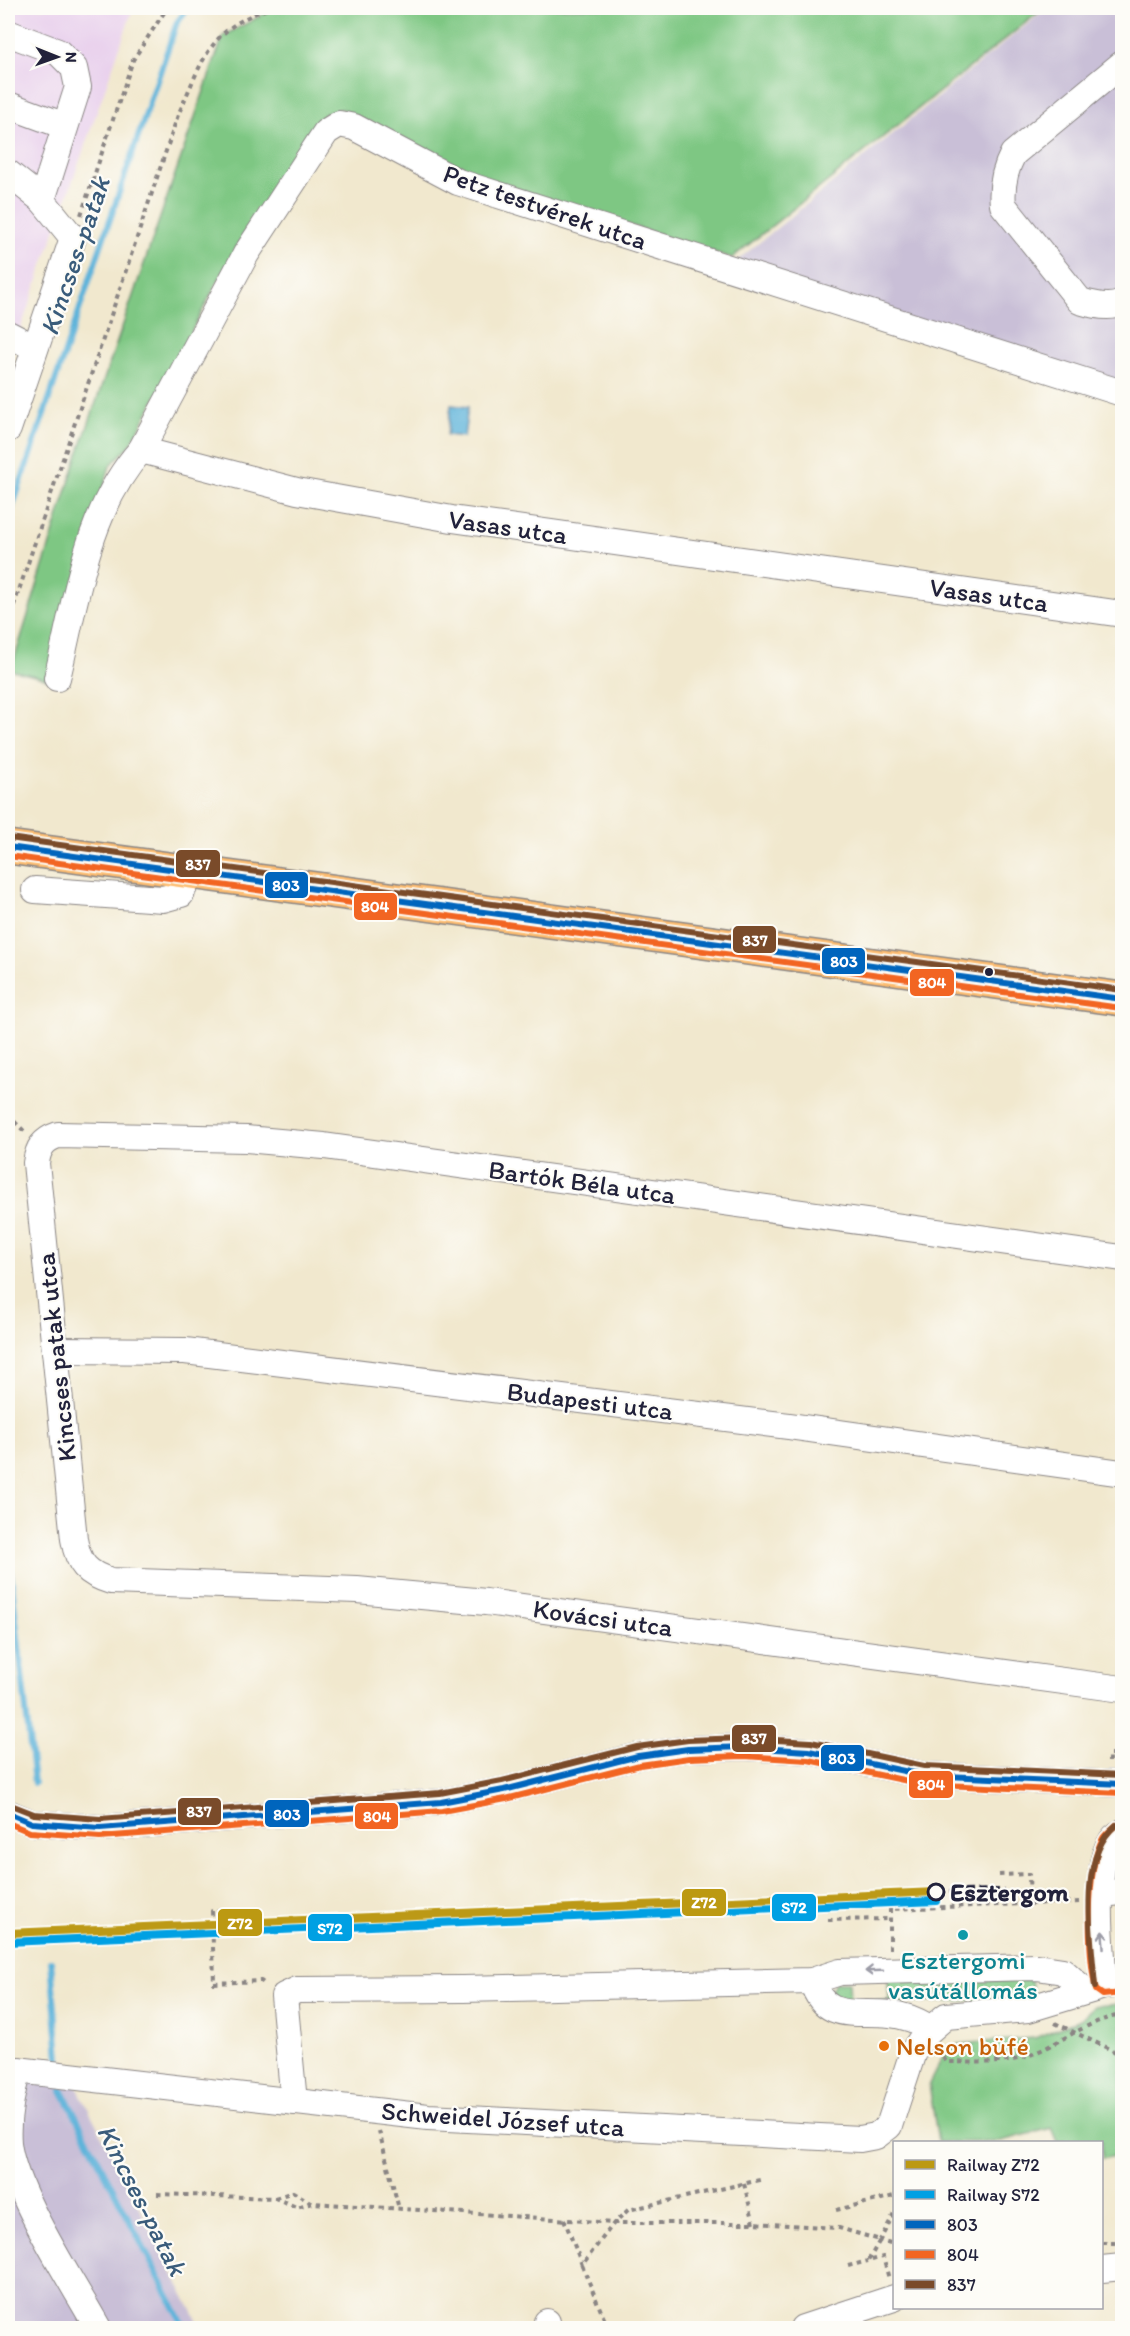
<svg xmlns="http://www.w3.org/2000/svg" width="1130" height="2336" font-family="Itim,sans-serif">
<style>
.built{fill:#e9d1ed}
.industrial{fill:#c9bfd7}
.green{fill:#7ec783;stroke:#50745f;stroke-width:1.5}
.water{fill:#5eb4da;stroke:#406b8a;stroke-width:1.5}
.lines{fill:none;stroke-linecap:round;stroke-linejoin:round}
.stream{stroke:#5eb4da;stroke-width:6}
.minor-casing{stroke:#8a8584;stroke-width:28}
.major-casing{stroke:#8a8584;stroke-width:36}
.path{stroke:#8a8584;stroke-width:4;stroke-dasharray:4.5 4.5;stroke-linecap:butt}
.minor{stroke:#fff;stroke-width:26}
.major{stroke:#fdbc6f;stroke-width:33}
.rail{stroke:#22223b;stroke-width:4.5;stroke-dasharray:9 4.5;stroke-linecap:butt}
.bus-1-casing{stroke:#fdfcf7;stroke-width:10}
.bus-2-casing{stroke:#fdfcf7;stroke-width:10}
.bus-3-casing{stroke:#fdfcf7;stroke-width:10}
.bus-1{stroke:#0065bd;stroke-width:6}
.bus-2{stroke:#f26522;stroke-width:6}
.bus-3{stroke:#7a4b2a;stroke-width:6}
.rail-1-casing{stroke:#fdfcf7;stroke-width:12}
.rail-2-casing{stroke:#fdfcf7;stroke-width:12}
.rail-1{stroke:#bc9912;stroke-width:8}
.rail-2{stroke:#00a0e3;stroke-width:8}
.oneway{stroke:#9c9ca7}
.bus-dot{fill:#22223b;stroke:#fdfcf7;stroke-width:2}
.stop-dot{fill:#fdfcf7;stroke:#22223b;stroke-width:3}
.culture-dot{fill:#0f9aa8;stroke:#fdfcf7;stroke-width:2}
.food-dot{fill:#e8710a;stroke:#fdfcf7;stroke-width:2}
.labels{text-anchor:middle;stroke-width:4.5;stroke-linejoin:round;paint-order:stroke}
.street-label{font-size:26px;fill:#22223b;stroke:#fdfcf7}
.stop-label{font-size:26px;font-weight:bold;fill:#22223b;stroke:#fdfcf7;text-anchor:start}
.culture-label{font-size:26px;fill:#0d838f;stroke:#fdfcf7}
.food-label{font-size:26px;fill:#c56008;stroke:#fdfcf7;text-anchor:start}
.water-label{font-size:27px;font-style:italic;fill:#3a5c7b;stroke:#fdfcf7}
.line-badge{stroke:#fdfcf7;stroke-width:2}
.badge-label{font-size:16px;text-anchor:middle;font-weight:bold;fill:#fff}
</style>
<rect width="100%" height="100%" fill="#fdfcf7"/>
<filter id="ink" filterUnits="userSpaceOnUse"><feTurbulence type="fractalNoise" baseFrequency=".0167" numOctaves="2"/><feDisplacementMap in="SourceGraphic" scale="12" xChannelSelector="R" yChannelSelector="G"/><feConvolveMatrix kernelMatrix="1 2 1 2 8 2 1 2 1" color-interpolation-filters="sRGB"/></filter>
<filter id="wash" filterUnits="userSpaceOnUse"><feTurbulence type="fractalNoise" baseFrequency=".008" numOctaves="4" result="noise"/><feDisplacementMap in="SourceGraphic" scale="24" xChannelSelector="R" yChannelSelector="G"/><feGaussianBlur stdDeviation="1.35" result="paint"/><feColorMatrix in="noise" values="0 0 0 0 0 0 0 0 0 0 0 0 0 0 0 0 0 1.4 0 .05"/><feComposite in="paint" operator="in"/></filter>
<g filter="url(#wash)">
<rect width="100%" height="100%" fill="#f1e8ce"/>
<path class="built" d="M8 8H109L132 12 17 339 8 334Z"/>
<g class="industrial">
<path d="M1047 8H1122V388L728 268Z"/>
<path d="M8 2078 76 2085 201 2328H8Z"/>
</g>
<g class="green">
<path d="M275 8H1044L732 258 464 172 342 109 325 114 236 248 131 444 110 466 47 679 11 670 76 460 223 36Z"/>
<path d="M888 1980H1031L1032 1986 1026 1998 857 2005H846L830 1993 835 1982H849L850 2002 889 2001Z"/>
<path d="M1122 2004V2154L1102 2159V2142H1058L1052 2128 997 2142H938L929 2084 942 2058 959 2044 1035 2038 1081 2019 1094 2006Z"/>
</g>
<path class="water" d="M451 405 468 407 464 437 447 435Z"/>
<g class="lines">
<g class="stream">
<path d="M8 520 177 22 188 8"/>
<path d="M8 1547 34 1783"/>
<path d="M51 1961 59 2058"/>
<path d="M62 2090 185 2328"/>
</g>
</g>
</g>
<g filter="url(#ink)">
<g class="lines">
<g class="minor-casing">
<g id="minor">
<path d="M8 33 58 52 74 68 78 87 42 200"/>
<path d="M1122 64 1013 154C1004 171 1001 186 1003 205L1080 301C1093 305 1110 309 1122 303"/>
<path d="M8 105 65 126"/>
<path d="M8 173 42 200 73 238 8 429"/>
<path d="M8 334 35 348"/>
<path d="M141 450 297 491 452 519 1122 614"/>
<path d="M57 678C76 601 86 511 141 450L246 254 326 132 339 124 354 127 458 182 1122 393"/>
<path d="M35 890 163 899 181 894 191 870"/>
<path d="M1122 1258 324 1146 246 1139 58 1135C43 1140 38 1148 36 1163L74 1539C78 1564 87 1574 111 1581L357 1590 486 1602 1122 1689"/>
<path d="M55 1350 185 1351 789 1426 1122 1473"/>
<path d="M8 1813 32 1823 100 1828 441 1802 504 1790 638 1756 688 1749 744 1747 809 1751 923 1775 1122 1784"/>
<path d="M1100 1894 1122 1892"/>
<path d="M812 1981C825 2023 856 2010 890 2014 905 2015 918 2021 930 2028"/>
<path d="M1104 1986C1103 1954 1087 1845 1122 1832"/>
<path d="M8 2069 428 2117 860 2139 876 2136 889 2126 913 2052 924 2035 946 2016 1028 2009 1104 1986 1122 1984"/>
<path d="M18 2070C11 2094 6 2118 8 2143 14 2194 72 2281 98 2328"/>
<path d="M294 2102 284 1996 297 1990 463 1989 812 1981 840 1972 1037 1967 1063 1971 1085 1991"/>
<path d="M1102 2269 1122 2267"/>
<path d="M547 2322 548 2328"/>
<path d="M803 2328 894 2298"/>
</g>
</g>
<g class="major-casing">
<path id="major" d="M8 847 1122 999"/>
</g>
<g class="path">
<path d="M81 215 133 60 167 8"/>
<path d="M8 623 178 115C202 62 209 27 271 8"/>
<path d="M8 1115 26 1133"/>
<path d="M1109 1762V1754H1122"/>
<path d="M999 1875 1029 1874 1030 1904"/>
<path d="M230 1910 212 1911 214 1983 261 1981 266 1985"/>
<path d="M828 1920 890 1919"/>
<path d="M890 1949V1909L1079 1902"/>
<path d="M915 1996 940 1995"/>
<path d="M1055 2023 1122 2055"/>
<path d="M937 2051 947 2062C973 2062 1000 2065 1025 2057 1058 2045 1087 2020 1122 2015"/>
<path d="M379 2131 399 2209"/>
<path d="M744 2184 754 2223"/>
<path d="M157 2194 275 2198 296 2207 313 2203 614 2223H754L839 2228 880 2240 868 2261 883 2257 889 2279"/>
<path d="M275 2198 293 2192 312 2203"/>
<path d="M836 2210 894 2196"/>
<path d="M894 2214 880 2240 894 2244"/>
<path d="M564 2219 582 2265 614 2223 628 2210 764 2179"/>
<path d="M1102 2243H1122"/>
<path d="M582 2265 608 2328"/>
<path d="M848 2266 868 2261"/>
</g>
<use href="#minor" class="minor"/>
<use href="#major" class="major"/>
<path class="rail" d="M936 1892 1004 1890"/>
<g class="bus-1-casing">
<g id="bus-1">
<path d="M8 847 1122 999"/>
<path d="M8 1813 32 1823 100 1828 441 1802 504 1790 638 1756 688 1749 744 1747 809 1751 923 1775 1122 1784"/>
</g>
</g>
<g class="bus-2-casing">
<g id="bus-2">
<path d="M8 856 1121 1008"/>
<path d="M8 1823 30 1832 100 1837 442 1811 506 1799 640 1765 689 1758 744 1756 808 1760 922 1784 1122 1793"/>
<path d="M1116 1825C1112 1829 1106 1833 1103 1838 1085 1869 1088 1955 1096 1990L1103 1995 1122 1993"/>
</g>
</g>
<g class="bus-3-casing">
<g id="bus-3">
<path d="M9 838 1122 990"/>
<path d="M11 1805 34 1814 100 1819 440 1793 502 1781 637 1747 688 1740 744 1738 811 1742 924 1766 1122 1775"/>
<path d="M1095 1987C1092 1940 1076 1858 1116 1825"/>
</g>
</g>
<use href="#bus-1" class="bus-1"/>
<use href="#bus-2" class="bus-2"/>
<use href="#bus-3" class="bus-3"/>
<g class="rail-1-casing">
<path id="rail-1" d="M8 1933 936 1892"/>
</g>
<g class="rail-2-casing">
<path id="rail-2" d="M8 1942 936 1901"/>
</g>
<use href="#rail-1" class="rail-1"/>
<use href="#rail-2" class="rail-2"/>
</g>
<defs><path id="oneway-shaft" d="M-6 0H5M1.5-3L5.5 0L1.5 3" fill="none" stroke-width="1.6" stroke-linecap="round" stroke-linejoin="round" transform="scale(1.5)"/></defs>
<g class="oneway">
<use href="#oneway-shaft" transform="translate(1103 1940) rotate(-94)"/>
<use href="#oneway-shaft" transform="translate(874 1971) rotate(178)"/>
</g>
</g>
<circle class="bus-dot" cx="989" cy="972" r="5"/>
<circle class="stop-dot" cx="936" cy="1892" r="8"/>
<circle class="culture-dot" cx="963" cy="1935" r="6"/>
<circle class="food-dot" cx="884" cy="2046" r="6"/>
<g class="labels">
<g class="street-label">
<text transform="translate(545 207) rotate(19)" y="9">Petz testvérek utca</text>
<text transform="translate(508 527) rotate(8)" y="9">Vasas utca</text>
<text transform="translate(989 595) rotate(8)" y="9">Vasas utca</text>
<text transform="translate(582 1182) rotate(8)" y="9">Bartók Béla utca</text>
<text transform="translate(56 1357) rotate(-96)" y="9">Kincses patak utca</text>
<text transform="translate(590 1401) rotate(7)" y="9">Budapesti utca</text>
<text transform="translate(603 1618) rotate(8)" y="9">Kovácsi utca</text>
<text transform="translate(503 2119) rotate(4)" y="9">Schweidel József utca</text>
</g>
<g class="stop-label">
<text x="950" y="1901">Esztergom</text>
</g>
<g class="culture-label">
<text x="963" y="1969">Esztergomi<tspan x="963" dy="30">vasútállomás</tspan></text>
</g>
<g class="food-label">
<text x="896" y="2055">Nelson büfé</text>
</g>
<g class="water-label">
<text transform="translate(75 256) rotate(-71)" y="9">Kincses-patak</text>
<text transform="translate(142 2200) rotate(63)" y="9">Kincses-patak</text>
</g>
</g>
<g class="line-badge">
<rect x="175" y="849" width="46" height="29" rx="6" fill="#7a4b2a"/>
<rect x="264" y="871" width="45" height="28" rx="6" fill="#0065bd"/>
<rect x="353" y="892" width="45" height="29" rx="6" fill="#f26522"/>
<rect x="732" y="925" width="45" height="29" rx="6" fill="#7a4b2a"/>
<rect x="821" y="947" width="45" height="28" rx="6" fill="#0065bd"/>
<rect x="909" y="968" width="46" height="29" rx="6" fill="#f26522"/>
<rect x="731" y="1724" width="46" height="29" rx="6" fill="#7a4b2a"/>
<rect x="820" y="1744" width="45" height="28" rx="6" fill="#0065bd"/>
<rect x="908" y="1770" width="46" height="29" rx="6" fill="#f26522"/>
<rect x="177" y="1797" width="45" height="29" rx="6" fill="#7a4b2a"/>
<rect x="264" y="1799" width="46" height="29" rx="6" fill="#0065bd"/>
<rect x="354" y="1802" width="45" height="28" rx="6" fill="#f26522"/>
<rect x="681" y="1888" width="46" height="29" rx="6" fill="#bc9912"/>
<rect x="771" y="1893" width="46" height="29" rx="6" fill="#00a0e3"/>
<rect x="217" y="1908" width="46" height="29" rx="6" fill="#bc9912"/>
<rect x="307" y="1913" width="46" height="29" rx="6" fill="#00a0e3"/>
</g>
<g class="badge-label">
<text x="198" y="870">837</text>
<text x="286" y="891">803</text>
<text x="375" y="912">804</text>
<text x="755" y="946">837</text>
<text x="844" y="967">803</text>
<text x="932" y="988">804</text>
<text x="754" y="1744">837</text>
<text x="842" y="1764">803</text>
<text x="931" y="1790">804</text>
<text x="199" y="1817">837</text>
<text x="287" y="1820">803</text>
<text x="377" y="1822">804</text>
<text x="704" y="1908">Z72</text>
<text x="794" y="1913">S72</text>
<text x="240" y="1929">Z72</text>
<text x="330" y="1934">S72</text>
</g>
<rect width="1130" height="2336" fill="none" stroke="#fdfcf7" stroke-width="30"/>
<rect x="893" y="2141" width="210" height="168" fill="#fdfcf7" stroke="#a5a5ac" stroke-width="1.5"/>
<rect x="905" y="2160" width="30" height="9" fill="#bc9912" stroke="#a5a5ac" stroke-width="1.5"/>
<text x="947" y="2171" font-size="18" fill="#22223b">Railway Z72</text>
<rect x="905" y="2190" width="30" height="9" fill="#00a0e3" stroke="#a5a5ac" stroke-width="1.5"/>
<text x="947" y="2201" font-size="18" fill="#22223b">Railway S72</text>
<rect x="905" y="2220" width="30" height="9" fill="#0065bd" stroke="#a5a5ac" stroke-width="1.5"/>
<text x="947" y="2231" font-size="18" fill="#22223b">803</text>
<rect x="905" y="2250" width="30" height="9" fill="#f26522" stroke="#a5a5ac" stroke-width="1.5"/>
<text x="947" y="2261" font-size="18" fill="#22223b">804</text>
<rect x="905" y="2280" width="30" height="9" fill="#7a4b2a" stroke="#a5a5ac" stroke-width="1.5"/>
<text x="947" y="2291" font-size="18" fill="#22223b">837</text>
<g transform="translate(57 57) rotate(91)" stroke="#fdfcf7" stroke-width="4.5" paint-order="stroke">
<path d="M0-4.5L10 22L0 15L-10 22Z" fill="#22223b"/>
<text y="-9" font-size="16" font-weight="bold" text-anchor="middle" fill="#22223b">N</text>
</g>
</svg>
